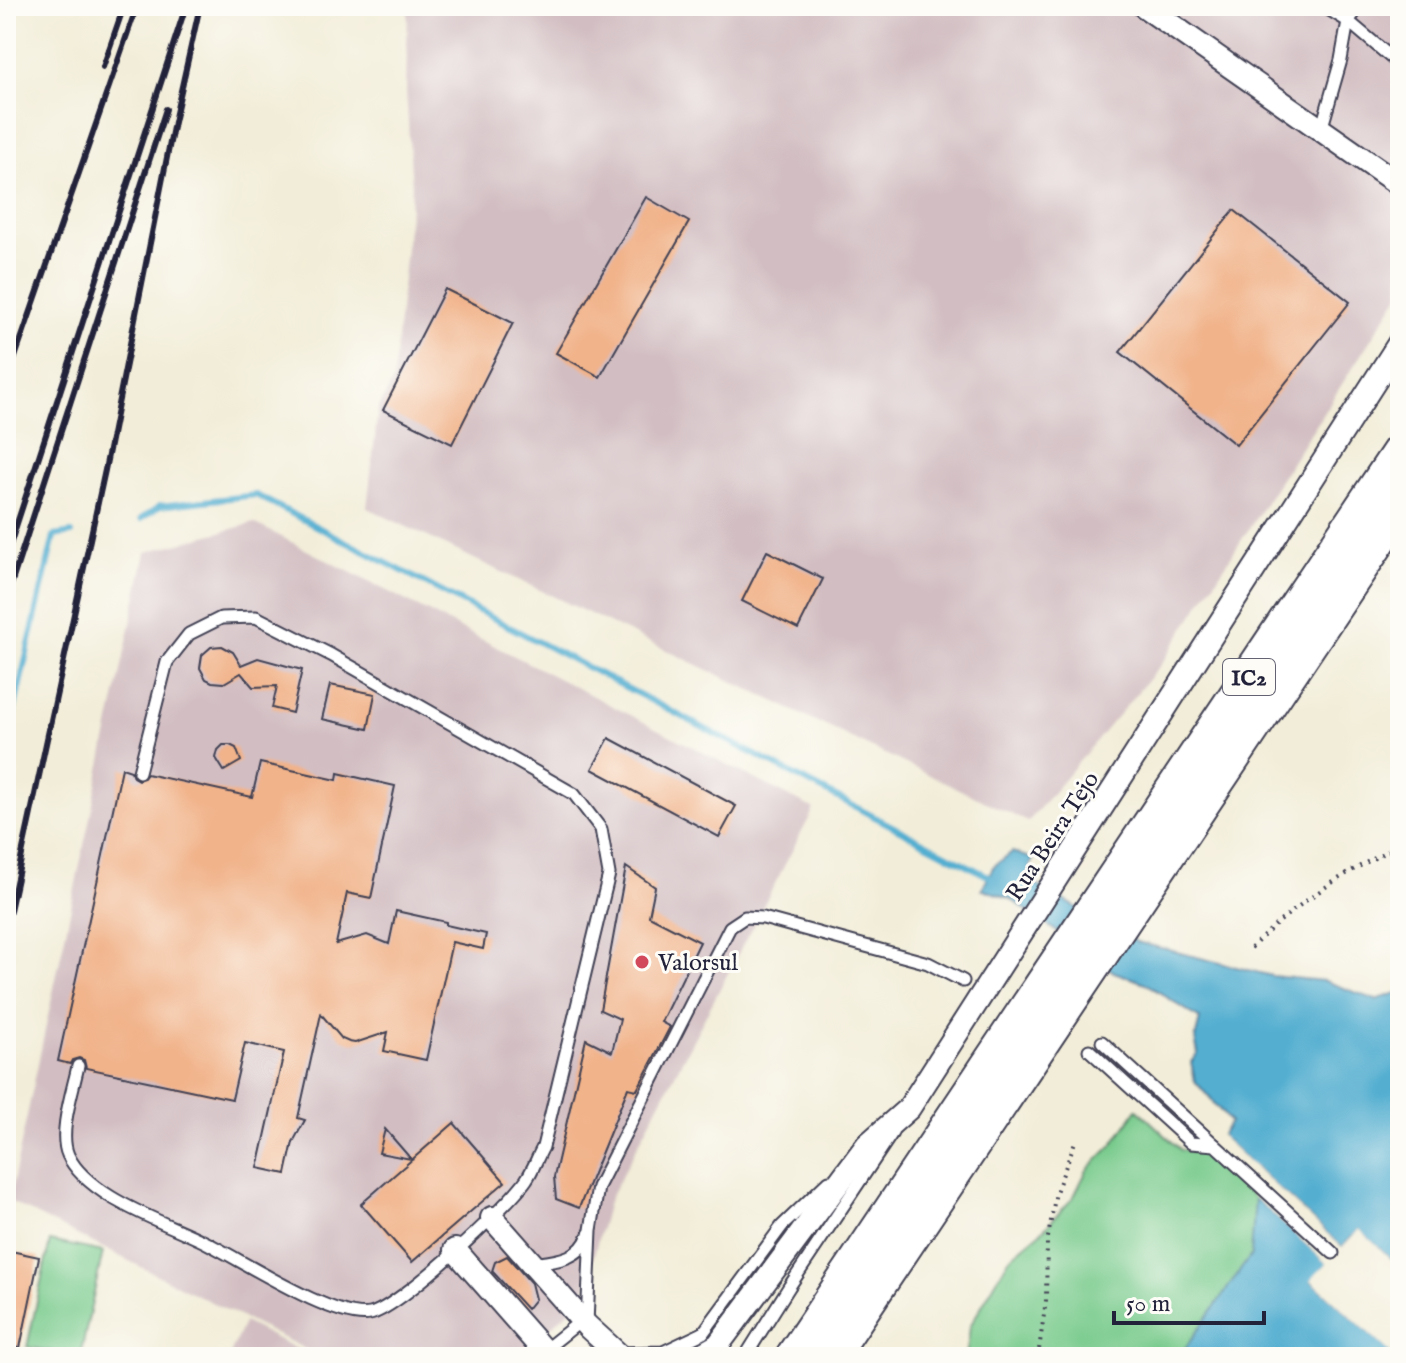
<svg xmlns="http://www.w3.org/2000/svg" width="1406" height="1363" font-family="'IM FELL English',serif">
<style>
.industrial{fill:#d2bec2}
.green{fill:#79cb8d;stroke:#4e7664;stroke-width:2}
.water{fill:#52aed0;stroke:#3a6886;stroke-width:2}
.pier{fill:#f2edd8}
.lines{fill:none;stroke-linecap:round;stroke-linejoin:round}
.stream{stroke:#52aed0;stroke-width:6}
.building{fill:#f1b38a}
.service-casing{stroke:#414053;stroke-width:15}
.minor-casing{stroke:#414053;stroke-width:26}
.trunk-casing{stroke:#414053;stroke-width:40}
.path{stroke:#414053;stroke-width:4;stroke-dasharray:2 6;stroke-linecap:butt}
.service{stroke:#fff;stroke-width:11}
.minor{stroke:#fff;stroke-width:22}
.trunk{stroke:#fff;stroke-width:36}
.rail{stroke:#22223b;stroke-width:6}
.poi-dot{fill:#d1495b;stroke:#fdfcf7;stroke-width:3}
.labels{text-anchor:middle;stroke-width:6;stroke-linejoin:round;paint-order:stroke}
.shield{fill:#fdfcf7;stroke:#646373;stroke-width:2}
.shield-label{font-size:22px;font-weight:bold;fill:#22223b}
.street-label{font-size:24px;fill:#22223b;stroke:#fdfcf7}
.poi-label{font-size:24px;fill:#22223b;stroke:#fdfcf7;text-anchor:start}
</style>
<rect width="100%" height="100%" fill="#fdfcf7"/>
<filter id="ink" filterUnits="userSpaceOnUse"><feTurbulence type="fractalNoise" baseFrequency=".0125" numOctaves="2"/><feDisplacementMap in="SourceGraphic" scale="16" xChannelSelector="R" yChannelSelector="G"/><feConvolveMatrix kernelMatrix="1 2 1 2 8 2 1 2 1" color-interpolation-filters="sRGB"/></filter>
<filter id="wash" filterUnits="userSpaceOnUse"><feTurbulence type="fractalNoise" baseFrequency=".006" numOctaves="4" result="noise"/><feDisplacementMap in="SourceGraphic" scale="32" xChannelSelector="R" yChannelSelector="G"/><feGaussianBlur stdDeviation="1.8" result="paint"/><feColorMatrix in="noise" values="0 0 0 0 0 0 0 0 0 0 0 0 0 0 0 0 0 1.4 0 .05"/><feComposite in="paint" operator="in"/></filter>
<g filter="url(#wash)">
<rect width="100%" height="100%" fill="#f2edd8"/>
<g class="industrial">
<path d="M408 6H1400V294L1163 662 1028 822 367 508 378 409 393 381 412 187 406 90Z"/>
<path d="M254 523 814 809 608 1202 582 1300 515 1357H321L9 1201 146 552Z"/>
<path d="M244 1322 312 1357H229Z"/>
</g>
<g class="green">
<path d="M1137 1109 1181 1150 1207 1154 1327 1263 1312 1280 1335 1357H961L967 1351 970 1326 1009 1259 1040 1233 1073 1198 1087 1170 1112 1145Z"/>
<path d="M50 1241 103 1252 80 1357 27 1347Z"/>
</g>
<g class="water">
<path d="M1012 852 1033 859 1026 878 1137 942 1272 976 1325 981 1376 1000 1400 992V1267L1359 1230 1342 1247 1221 1136 1230 1122 1195 1081 1191 1062 1198 1053 1195 1039 1200 1019 1145 983 1114 972 1009 898 982 889 993 867Z"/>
<path d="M1255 1198 1327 1263 1312 1281 1394 1355 1400 1349V1357H1179L1251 1255Z"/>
</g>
<g class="pier">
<path d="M1218 1133 1342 1247 1359 1229 1400 1267V1271L1359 1235 1345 1250H1340L1219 1139Z"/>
<path d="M1254 1194 1330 1261V1266L1317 1280 1394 1350 1397 1347 1393 1340 1400 1333 1397 1341 1400 1349 1394 1356 1311 1280 1326 1263 1252 1195Z"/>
</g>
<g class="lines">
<g class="stream">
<path d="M141 519 160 506 256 495 988 876"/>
<path d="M6 745 54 536 72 533"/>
</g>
</g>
<g id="blocks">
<g class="building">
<path d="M646 197 689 222 600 377 556 353Z"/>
<path d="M1234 210 1350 302 1236 445 1120 352Z"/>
<path d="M445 289 513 323 452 444 383 410Z"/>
<path d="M767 551 823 579 798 629 742 601Z"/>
<path d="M222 646 233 652 241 665 258 658 302 670 292 713 272 708 277 686 253 687 241 673 224 683 212 682 206 679 200 668 202 655 211 647Z"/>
<path d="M330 685 375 694 368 729 322 719Z"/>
<path d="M609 738 736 806 719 837 592 769Z"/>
<path d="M223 745H230L236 748 241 761 224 771 216 758 218 750Z"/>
<path d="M260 763 337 780 338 773 395 786 371 898 347 893 336 944 367 935 389 944 396 911 446 922V925L486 934 483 949 452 942 426 1060 384 1051 388 1032 355 1043 349 1042 342 1039 321 1014 298 1118 305 1120 293 1142 286 1174 258 1168 284 1052 245 1043 232 1099 86 1068 84 1060 79 1058 72 1060 70 1064 58 1061 122 768 131 771 133 777 138 780 144 778 147 774 252 797Z"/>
<path d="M626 867 655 887 649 916 700 942 661 1022 670 1027 637 1090 628 1088 579 1208 556 1199 554 1177 586 1039 612 1052 620 1019 600 1010Z"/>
<path d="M454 1123 505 1182 412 1262 361 1204Z"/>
<path d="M385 1129 411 1159 379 1153Z"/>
<path d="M11 1251 39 1257 20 1348 6 1346V1272Z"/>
<path d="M507 1256 531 1283 535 1299 527 1309 492 1271 495 1262Z"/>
</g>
</g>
</g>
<g filter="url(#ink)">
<use href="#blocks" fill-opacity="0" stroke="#414053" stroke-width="2"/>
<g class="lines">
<g class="service-casing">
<g id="service">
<path d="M1323 6 1348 21 1400 65"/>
<path d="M1321 130 1341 60 1348 21 1360 6"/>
<path d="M1102 1042 1215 1145"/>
<path d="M1089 1050 1191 1143 1215 1145 1333 1253"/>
<path d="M78 1066C73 1090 58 1133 68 1155 76 1173 95 1187 111 1197 140 1215 174 1227 205 1242 240 1259 334 1321 370 1314 399 1308 507 1207 526 1180 533 1170 537 1158 543 1147L609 874 601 829 574 794 331 655 256 617 221 618 189 634 167 662 139 772"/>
<path d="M532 1264C555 1261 581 1260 589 1234"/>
<path d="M587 1324 591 1230 598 1187 730 927 745 917 763 918 928 963 963 981"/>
<path d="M542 1352 582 1320"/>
<path d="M618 1353 663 1352 703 1333 782 1226 829 1181"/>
<path d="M745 1357 789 1287 892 1133"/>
</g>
</g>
<g class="minor-casing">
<g id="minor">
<path d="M1144 6 1400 185"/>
<path d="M492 1218 587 1326 621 1357"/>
<path d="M455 1250 549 1357"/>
<path d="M697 1357 718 1345 867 1145 909 1108 1400 342"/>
</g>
</g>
<g class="trunk-casing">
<g id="trunk">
<path d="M794 1357 1400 453"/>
<path d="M829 1357 1400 507"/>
</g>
</g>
<g class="path">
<path d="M1251 948C1296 903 1343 873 1400 845"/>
<path d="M1038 1357 1046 1300 1047 1243 1056 1192 1075 1142"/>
</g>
<use href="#service" class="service"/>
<use href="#minor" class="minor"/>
<use href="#trunk" class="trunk"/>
<g class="rail">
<path d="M103 67 124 6"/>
<path d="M6 383 137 6"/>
<path d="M6 557 186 6"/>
<path d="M6 600 166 109"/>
<path d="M6 929 105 470 174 122 200 6"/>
</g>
</g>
</g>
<circle class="poi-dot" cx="642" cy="962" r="8"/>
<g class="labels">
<rect class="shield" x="1223" y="659" width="52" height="36" rx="6"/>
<g class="shield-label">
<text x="1249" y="685">IC2</text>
</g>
<g class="street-label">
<text transform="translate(1052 836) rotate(-57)" y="8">Rua Beira Tejo</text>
</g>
<g class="poi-label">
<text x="658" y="970">Valorsul</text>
</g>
</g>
<rect width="1406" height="1363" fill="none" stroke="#fdfcf7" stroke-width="32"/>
<path d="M1114 1311v12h150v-12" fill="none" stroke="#22223b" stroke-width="4"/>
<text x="1126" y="1311" font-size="24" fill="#22223b" stroke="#fdfcf7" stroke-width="6" paint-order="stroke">50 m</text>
</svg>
